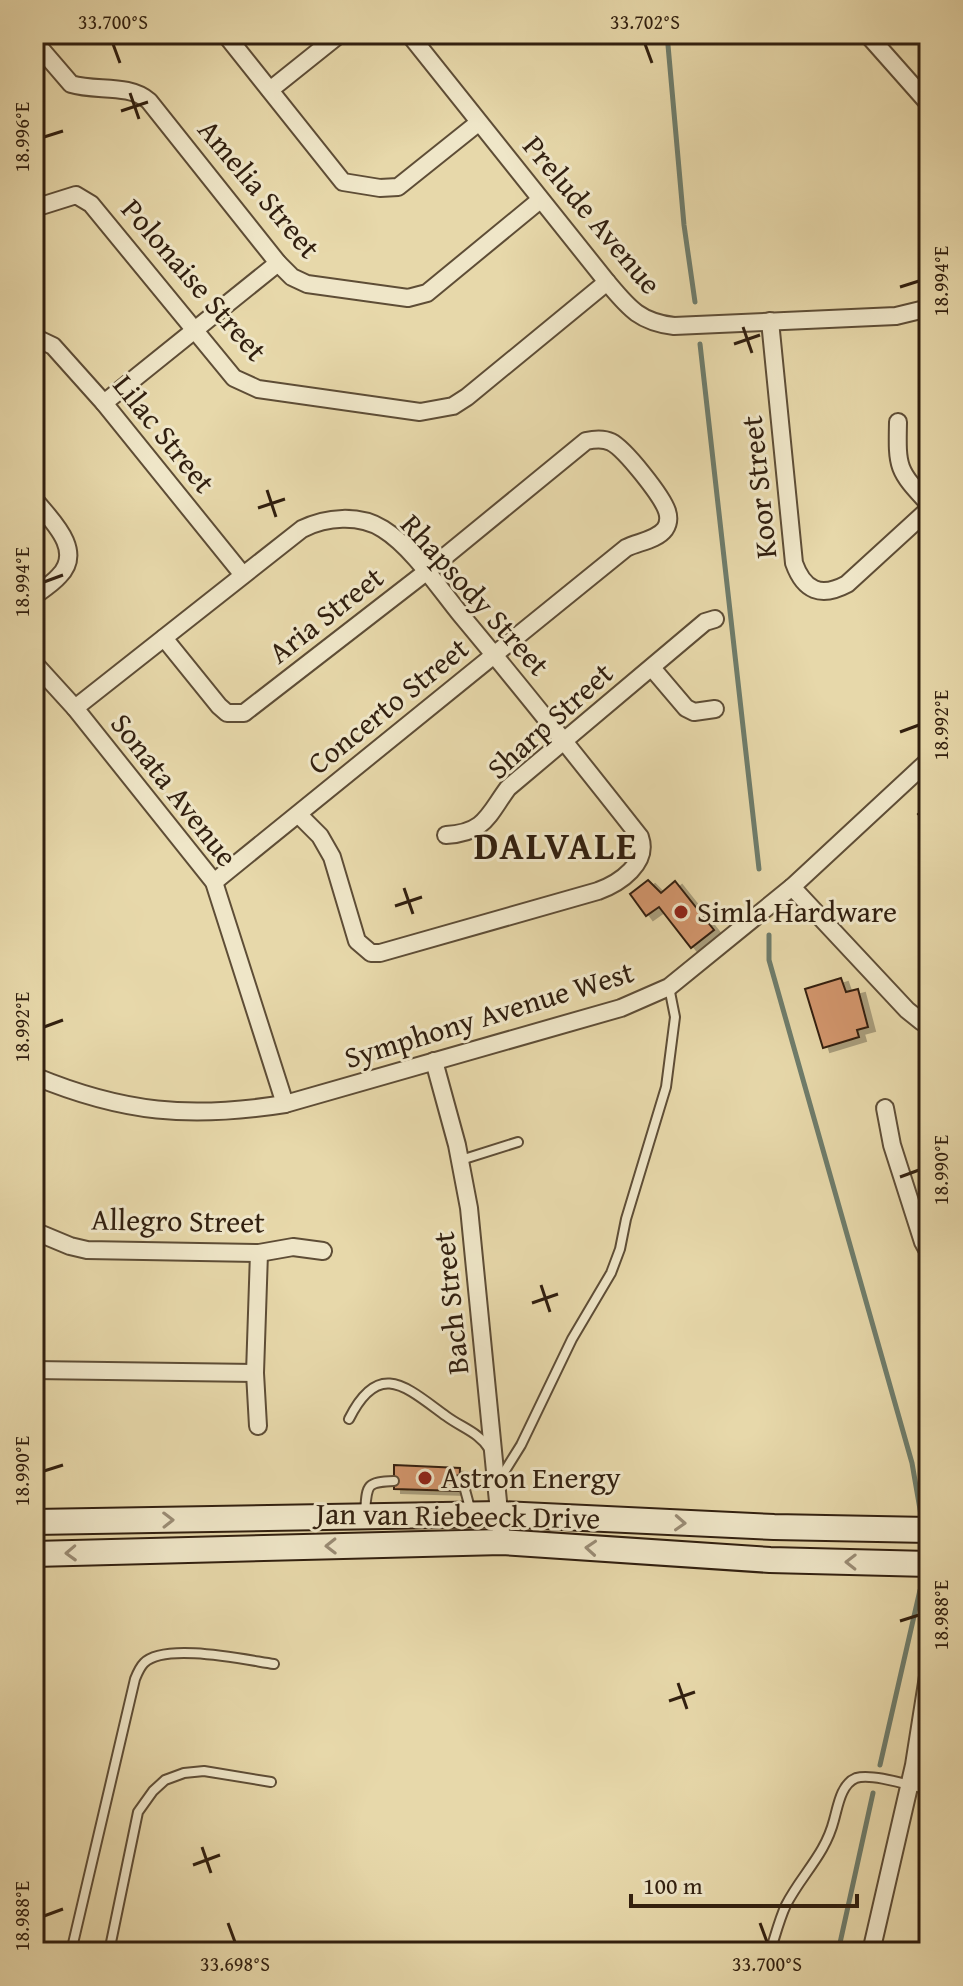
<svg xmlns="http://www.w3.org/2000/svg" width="963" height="1986" font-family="'Gentium Book Plus',serif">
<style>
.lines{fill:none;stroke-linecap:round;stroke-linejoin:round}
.stream{stroke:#6e7c6b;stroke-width:5}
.building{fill:#d3966d;stroke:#311f0f;stroke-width:2;filter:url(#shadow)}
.lane-casing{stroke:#5e4d36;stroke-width:12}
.street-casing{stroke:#5e4d36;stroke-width:20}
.secondary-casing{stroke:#311f0f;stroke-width:28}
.lane{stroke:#efe6c8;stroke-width:8}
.street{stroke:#efe6c8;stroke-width:16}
.secondary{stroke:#efe6c8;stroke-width:24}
.oneway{stroke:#9a8c75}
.ticks{fill:none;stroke:#311f0f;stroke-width:3}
.poi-dot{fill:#8f2418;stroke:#efe6c8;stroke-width:3}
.labels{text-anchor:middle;stroke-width:6;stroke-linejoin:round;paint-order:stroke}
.street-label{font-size:30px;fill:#311f0f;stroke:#efe6c8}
.poi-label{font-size:30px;fill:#311f0f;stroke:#efe6c8;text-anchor:start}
.district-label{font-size:38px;font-weight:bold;letter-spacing:2px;fill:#311f0f;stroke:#efe6c8}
.neatline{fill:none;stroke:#311f0f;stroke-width:3}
.ticks-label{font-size:20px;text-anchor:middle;fill:#311f0f}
</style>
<defs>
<filter id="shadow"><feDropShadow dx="7" dy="4" stdDeviation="0" flood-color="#0004"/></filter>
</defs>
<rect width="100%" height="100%" fill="#e7d8aa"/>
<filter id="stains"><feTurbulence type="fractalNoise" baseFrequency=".0025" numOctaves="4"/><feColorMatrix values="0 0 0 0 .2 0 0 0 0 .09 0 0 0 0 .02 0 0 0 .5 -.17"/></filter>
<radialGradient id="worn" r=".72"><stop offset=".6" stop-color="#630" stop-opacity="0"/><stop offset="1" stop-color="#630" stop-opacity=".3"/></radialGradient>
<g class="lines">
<g class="stream">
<path d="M667 34 684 225 695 302"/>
<path d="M700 344 759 869"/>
<path d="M769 935V960L912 1463 921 1515"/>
<path d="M880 1765 920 1590"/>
<path d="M838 1952 873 1793"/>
</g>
</g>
<g class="building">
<path d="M929 804V827L918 814Z"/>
<path d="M648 880 661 893 675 881 714 930 691 948 659 907 646 916 630 894Z"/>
<path d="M841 978 846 992 858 989 868 1027 857 1030 859 1037 823 1048 805 989Z"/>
<path d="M394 1465 460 1468 459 1491 394 1489Z"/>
</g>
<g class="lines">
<g class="lane-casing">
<g id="lane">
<path d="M461 1160 518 1142"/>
<path d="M349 1419C379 1359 406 1387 446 1416 462 1428 479 1432 490 1450"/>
<path d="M459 1480 464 1486 471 1512"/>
<path d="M498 1482 521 1445 572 1339 611 1273 620 1249 626 1219 666 1087 675 1017 669 987"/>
<path d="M365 1512C367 1485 366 1482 394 1481"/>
<path d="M71 1952 135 1679C137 1674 140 1667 144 1663 165 1642 246 1660 274 1664"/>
<path d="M109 1952 138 1812 153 1791 165 1780 184 1773 204 1771 271 1782"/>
<path d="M238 1952 239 1948"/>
<path d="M770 1952C775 1937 779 1920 786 1905 802 1874 825 1855 834 1820 838 1806 841 1784 856 1778 873 1773 911 1786 929 1790"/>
</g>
</g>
<g class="street-casing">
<g id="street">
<path d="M225 34 343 182 380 188 398 187 478 123"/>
<path d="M409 34 607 282C628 307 639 322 674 326L896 316 929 308"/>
<path d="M867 34 929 104"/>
<path d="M34 41 71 84C96 92 128 83 149 101L278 263 292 277 307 284 408 298 427 293 540 200"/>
<path d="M270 90 340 34"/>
<path d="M34 205 41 206 76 195 91 204 234 378 258 389 420 412 453 406 467 397 607 282"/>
<path d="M770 321 794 563C804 591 821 598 847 584L929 509"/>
<path d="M34 337 53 346 104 403 243 575"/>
<path d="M104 403 278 263"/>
<path d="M898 422C897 468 897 470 929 504"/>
<path d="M34 499C50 519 85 550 59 576 52 584 42 590 34 596"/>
<path d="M164 638 219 706 227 713H244L426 572 586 441C595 439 603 438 611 442 625 449 662 496 667 511 669 517 669 523 665 529 657 540 638 542 626 548L214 882"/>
<path d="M34 663 75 708 214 882 285 1104"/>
<path d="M652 668 686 708 694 712 715 709"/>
<path d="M75 708 302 529C326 517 359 514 383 529 412 547 439 588 461 615 522 688 581 762 640 837 649 863 620 883 598 891L380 953H371L357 941 332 857 320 836 299 815"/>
<path d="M446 835C485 833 488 815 508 788L705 622 715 619"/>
<path d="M792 887 907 1010 922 1022 929 1024"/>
<path d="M434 1061 457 1145 469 1208 502 1542"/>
<path d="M34 1076C123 1113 190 1119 285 1104L621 1008 669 987 792 887 929 760"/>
<path d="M885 1108 892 1145 923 1242 929 1253"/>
<path d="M34 1231 70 1246 87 1250 259 1253 293 1247 323 1251"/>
<path d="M34 1370 255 1373"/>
<path d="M258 1426 255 1373 259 1253"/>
<path d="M871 1952 914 1765 929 1670"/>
</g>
</g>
<g class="secondary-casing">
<g id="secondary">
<path d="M34 1522 500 1514 774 1527 929 1530"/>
<path d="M34 1554 502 1542 770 1560 929 1564"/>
</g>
</g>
<use href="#lane" class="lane"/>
<use href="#street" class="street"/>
<use href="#secondary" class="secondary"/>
</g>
<defs><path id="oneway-chevron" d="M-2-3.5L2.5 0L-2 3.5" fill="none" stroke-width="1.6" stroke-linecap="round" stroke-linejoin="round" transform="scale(2)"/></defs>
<g class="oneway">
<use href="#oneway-chevron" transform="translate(168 1520) rotate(-1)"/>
<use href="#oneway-chevron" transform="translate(680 1523) rotate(3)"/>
<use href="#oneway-chevron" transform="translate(331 1546) rotate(179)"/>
<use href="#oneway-chevron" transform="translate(591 1548) rotate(-176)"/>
<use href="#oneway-chevron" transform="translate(71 1553) rotate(178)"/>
<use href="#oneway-chevron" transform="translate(851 1562) rotate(-179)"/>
</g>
<path class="ticks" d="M113 44 120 63M645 44 652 63M130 93 139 119M121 111 148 102M44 137 63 131M900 287 919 281M743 327 752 353M734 344 760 335M267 490 276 517M258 508 285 499M44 582 63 575M900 732 919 725M404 888 413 914M395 906 422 897M44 1027 63 1020M900 1177 919 1170M541 1285 550 1312M532 1303 558 1294M44 1471 63 1465M900 1621 919 1615M678 1683 687 1709M669 1701 695 1692M202 1847 211 1873M193 1865 220 1855M44 1916 63 1909M228 1923 235 1942M760 1923 767 1942"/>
<g class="poi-dot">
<circle cx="681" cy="912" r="8"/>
<circle cx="425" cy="1478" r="8"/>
</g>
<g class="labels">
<g class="street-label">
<text transform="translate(259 189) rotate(50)" y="10">Amelia Street</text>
<text transform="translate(592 215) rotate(50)" y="10">Prelude Avenue</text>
<text transform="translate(194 280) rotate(49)" y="10">Polonaise Street</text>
<text transform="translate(164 434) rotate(51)" y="10">Lilac Street</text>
<text transform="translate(759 487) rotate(-96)" y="10">Koor Street</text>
<text transform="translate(475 595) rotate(48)" y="10">Rhapsody Street</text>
<text transform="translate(326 615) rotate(-38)" y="10">Aria Street</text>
<text transform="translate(388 706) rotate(-39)" y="10">Concerto Street</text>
<text transform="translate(550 721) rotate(-42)" y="10">Sharp Street</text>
<text transform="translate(174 790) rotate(52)" y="10">Sonata Avenue</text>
<text transform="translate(489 1015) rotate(-17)" y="10">Symphony Avenue West</text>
<text transform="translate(178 1221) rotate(1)" y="10">Allegro Street</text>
<text transform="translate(451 1303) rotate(-96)" y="10">Bach Street</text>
<text transform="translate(458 1516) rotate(1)" y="10">Jan van Riebeeck Drive</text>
</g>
<g class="poi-label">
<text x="697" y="922">Simla Hardware</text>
<text x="441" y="1488">Astron Energy</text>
</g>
<g class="district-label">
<text x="556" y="859">DALVALE</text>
</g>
</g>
<rect width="963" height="1986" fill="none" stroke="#e7d8aa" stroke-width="88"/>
<path d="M631 1894v12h226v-12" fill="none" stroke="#311f0f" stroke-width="4"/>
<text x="643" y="1894" font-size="24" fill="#311f0f" stroke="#efe6c8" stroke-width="6" paint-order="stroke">100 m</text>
<rect x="44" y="44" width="875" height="1898" class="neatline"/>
<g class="ticks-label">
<text x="113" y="29">33.700°S</text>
<text x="645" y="29">33.702°S</text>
<text transform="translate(22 137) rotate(-90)" y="7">18.996°E</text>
<text transform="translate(941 281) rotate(-90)" y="7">18.994°E</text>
<text transform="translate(22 582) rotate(-90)" y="7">18.994°E</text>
<text transform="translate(941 725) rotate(-90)" y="7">18.992°E</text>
<text transform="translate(22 1027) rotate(-90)" y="7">18.992°E</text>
<text transform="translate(941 1170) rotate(-90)" y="7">18.990°E</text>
<text transform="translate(22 1471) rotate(-90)" y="7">18.990°E</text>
<text transform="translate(941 1615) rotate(-90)" y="7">18.988°E</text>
<text transform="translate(22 1916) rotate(-90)" y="7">18.988°E</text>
<text x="235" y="1971">33.698°S</text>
<text x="767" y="1971">33.700°S</text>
</g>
<rect width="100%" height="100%" filter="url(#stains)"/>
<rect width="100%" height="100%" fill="url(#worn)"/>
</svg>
